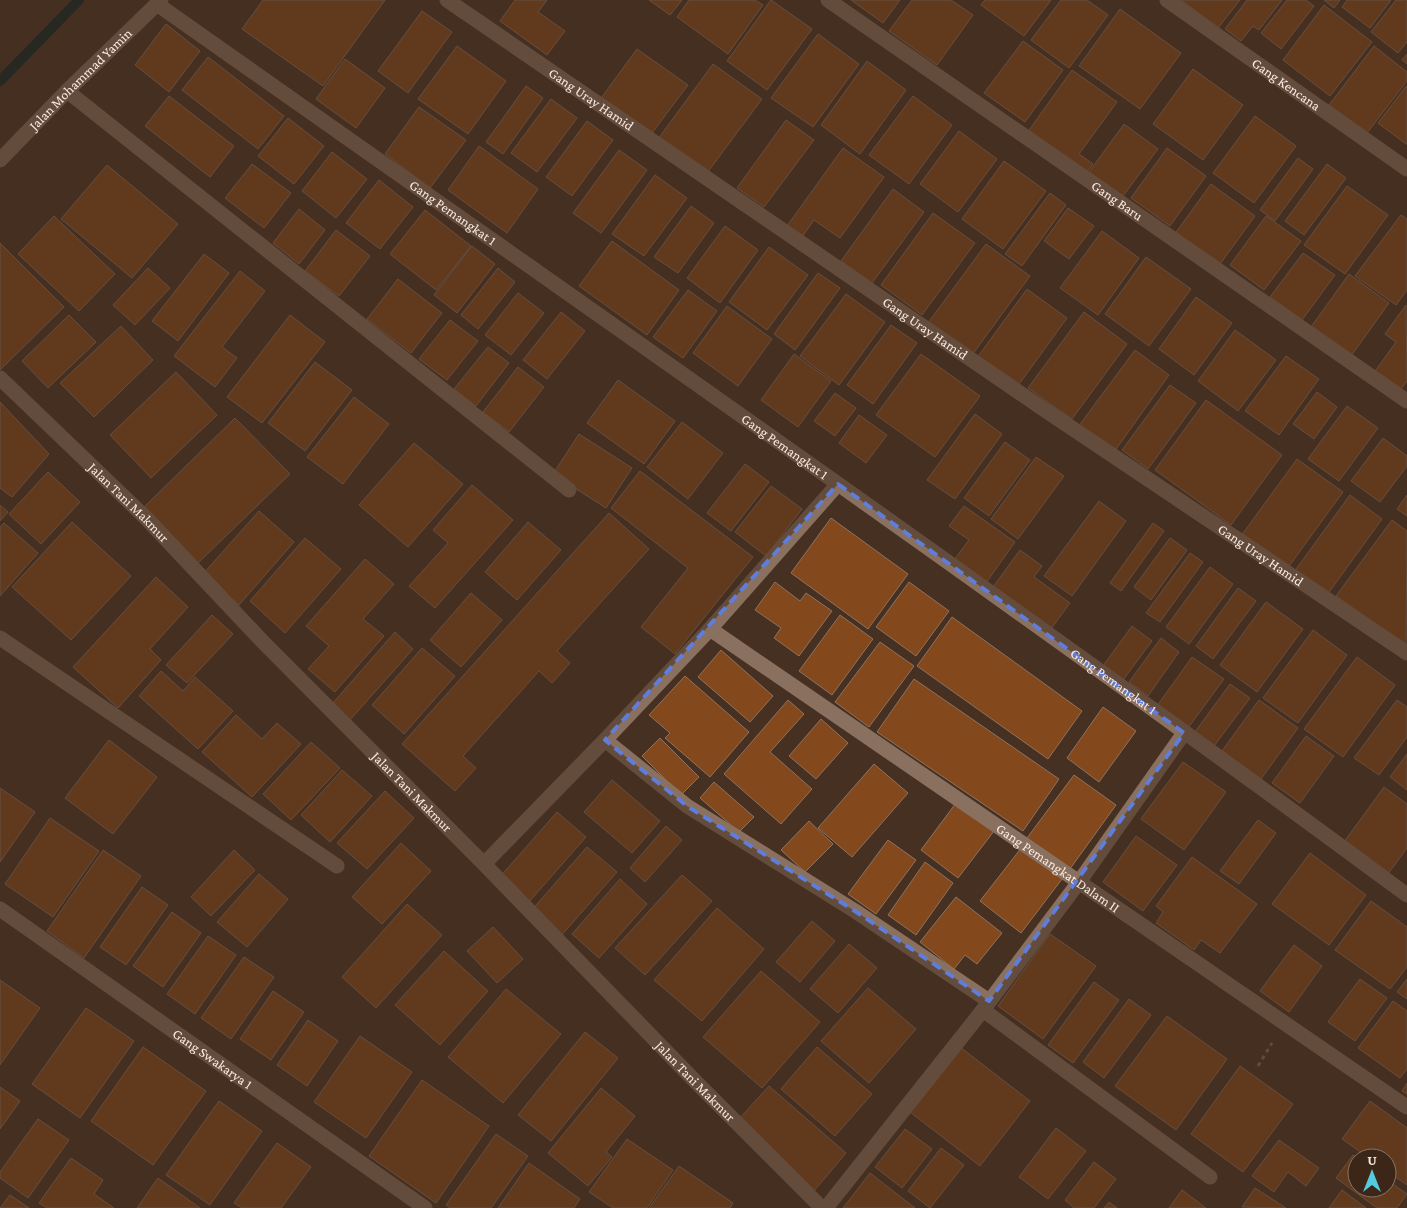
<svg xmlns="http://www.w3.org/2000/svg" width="1407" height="1208" font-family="'Crimson Pro',serif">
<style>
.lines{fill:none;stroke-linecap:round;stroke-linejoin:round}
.stream{stroke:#002123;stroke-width:10}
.building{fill:#83481b;stroke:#8e7363}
.path{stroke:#806d60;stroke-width:3;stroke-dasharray:4 4;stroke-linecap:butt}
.street{stroke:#8a705f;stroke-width:15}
.secondary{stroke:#8a705f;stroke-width:15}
.marked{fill:none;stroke:#5f7ddb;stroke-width:4;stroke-dasharray:10 6;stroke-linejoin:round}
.labels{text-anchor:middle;stroke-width:5;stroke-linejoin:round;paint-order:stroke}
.street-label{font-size:14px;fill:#f9eae1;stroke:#3c2617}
</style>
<rect width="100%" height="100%" fill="#463021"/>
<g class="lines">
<path class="stream" d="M0 81 79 0"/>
</g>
<g class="building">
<path d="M263 0H385L323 86 242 29Z"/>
<path d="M515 0H547L538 12 565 31 547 55 500 21Z"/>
<path d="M649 0H682L670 15Z"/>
<path d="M689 0H755L763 5 728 54 677 17Z"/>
<path d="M771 0 812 29 767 90 727 61Z"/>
<path d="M851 0H900L883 23Z"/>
<path d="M912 0H951L973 15 937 65 889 31Z"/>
<path d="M985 0H1051L1024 36 981 5Z"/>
<path d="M1061 0H1087L1108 15 1069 68 1031 40Z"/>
<path d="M1181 0H1240L1218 28Z"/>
<path d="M1247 0H1282L1259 30 1253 26 1241 41 1225 29Z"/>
<path d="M1287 0H1306L1314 6 1281 49 1261 33Z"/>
<path d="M1324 0H1340L1334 8Z"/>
<path d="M1347 0H1391L1370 28 1342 7Z"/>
<path d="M1396 0H1407V42L1398 53 1371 32Z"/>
<path d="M1324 5 1372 42 1330 96 1283 60Z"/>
<path d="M1120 9 1181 53 1140 109 1079 66Z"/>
<path d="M422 11 452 32 408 93 378 71Z"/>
<path d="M166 24 200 51 169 92 135 65Z"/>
<path d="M818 34 859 64 813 127 771 98Z"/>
<path d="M1023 41 1063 70 1025 122 984 93Z"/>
<path d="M457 46 506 81 468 134 418 99Z"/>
<path d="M1374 46 1407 72V81L1367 133 1329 105Z"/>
<path d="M637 49 688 85 649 137 599 101Z"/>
<path d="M1407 54V64L1402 60Z"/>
<path d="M208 57 284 116 258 149 182 90Z"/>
<path d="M345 59 385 88 356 128 316 99Z"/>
<path d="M867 61 906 90 860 154 821 125Z"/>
<path d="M713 64 762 99 707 173 658 139Z"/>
<path d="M1193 69 1243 105 1203 160 1153 124Z"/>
<path d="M1072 70 1117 102 1079 154 1093 164 1085 174 1027 133Z"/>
<path d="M1407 85V144H1406L1378 123Z"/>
<path d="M526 86 543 98 503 154 486 142Z"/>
<path d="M169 96 234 146 210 177 145 126Z"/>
<path d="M913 96 952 125 909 184 869 155Z"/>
<path d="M551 99 577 118 537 172 511 153Z"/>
<path d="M419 107 466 140 430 188 385 154Z"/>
<path d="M1255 116 1296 146 1254 203 1213 173Z"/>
<path d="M288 118 324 146 294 184 258 156Z"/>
<path d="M786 120 814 140 764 207 737 188Z"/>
<path d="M587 121 613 140 572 196 546 177Z"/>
<path d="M1124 124 1158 149 1123 196 1089 172Z"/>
<path d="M959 131 997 159 958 212 920 184Z"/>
<path d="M479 146 538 189 507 233 448 190Z"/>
<path d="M843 148 884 177 840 238 814 220 802 237 787 226Z"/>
<path d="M1167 148 1206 176 1170 226 1131 198Z"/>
<path d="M619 150 647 170 601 233 573 213Z"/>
<path d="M332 152 367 179 336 218 302 191Z"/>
<path d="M1298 158 1313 169 1275 221 1260 210Z"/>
<path d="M1004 161 1046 191 1003 249 962 219Z"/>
<path d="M252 164 291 193 264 228 225 198Z"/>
<path d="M1327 164 1346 178 1304 235 1285 221Z"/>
<path d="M107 165 178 224 132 278 61 219Z"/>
<path d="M655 175 687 198 644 256 612 234Z"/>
<path d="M379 180 413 207 380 249 346 223Z"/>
<path d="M1211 184 1255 216 1218 267 1174 235Z"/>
<path d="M1347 186 1388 215 1345 274 1304 245Z"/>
<path d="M893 189 924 212 872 283 841 261Z"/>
<path d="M1050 193 1066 205 1022 266 1005 254Z"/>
<path d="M691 206 714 223 678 273 654 257Z"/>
<path d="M1068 208 1094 226 1069 259 1044 241Z"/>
<path d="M299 209 325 230 299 264 273 243Z"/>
<path d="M425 210 471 246 436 290 390 254Z"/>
<path d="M933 213 975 243 922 315 881 285Z"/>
<path d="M1401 215 1407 219V290L1396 305 1355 276Z"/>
<path d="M54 216 115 274 79 311 18 254Z"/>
<path d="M1266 216 1301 241 1264 290 1230 265Z"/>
<path d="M725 226 758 250 720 303 687 278Z"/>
<path d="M336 230 370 256 339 296 305 271Z"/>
<path d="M1102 231 1139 258 1098 315 1060 288Z"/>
<path d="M612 241 679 290 647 335 579 286Z"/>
<path d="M0 243 64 307 0 370Z"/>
<path d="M986 244 1030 276 972 355 928 323Z"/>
<path d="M472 246 495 264 457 313 434 295Z"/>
<path d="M769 247 808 275 767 330 729 302Z"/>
<path d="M1303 253 1335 275 1302 320 1270 297Z"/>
<path d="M204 254 229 273 178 341 152 321Z"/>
<path d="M1146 257 1191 289 1149 346 1105 314Z"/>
<path d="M148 268 170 288 135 325 113 305Z"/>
<path d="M498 268 515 282 478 329 461 315Z"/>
<path d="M240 271 265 291 222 347 237 358 215 387 174 356Z"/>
<path d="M818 273 840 288 795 350 774 334Z"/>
<path d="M1349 274 1389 303 1351 356 1311 327Z"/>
<path d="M398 279 442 313 411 353 367 319Z"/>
<path d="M1027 289 1067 318 1017 387 977 358Z"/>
<path d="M688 290 717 311 683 358 653 337Z"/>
<path d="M518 293 544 313 511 355 485 335Z"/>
<path d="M846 294 885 322 839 385 800 356Z"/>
<path d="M1196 297 1232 323 1194 375 1159 349Z"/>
<path d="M1406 305 1407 381 1398 393 1373 374 1396 342 1385 334Z"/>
<path d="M727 306 772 339 738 386 693 353Z"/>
<path d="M561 312 585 331 547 379 523 360Z"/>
<path d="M1084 312 1127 344 1072 419 1028 388Z"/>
<path d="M69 315 96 342 48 388 22 361Z"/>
<path d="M290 315 325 342 262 423 227 397Z"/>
<path d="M450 320 478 341 447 380 419 359Z"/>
<path d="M891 325 917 343 873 404 847 385Z"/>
<path d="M121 326 153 360 94 417 60 383Z"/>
<path d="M1235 330 1276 360 1238 411 1198 381Z"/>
<path d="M488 347 509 363 476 406 454 389Z"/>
<path d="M1135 350 1169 375 1114 452 1078 427Z"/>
<path d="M794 354 831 381 798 427 761 400Z"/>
<path d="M921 354 980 396 935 457 876 415Z"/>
<path d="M1286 356 1319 379 1279 435 1245 411Z"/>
<path d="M315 362 352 390 305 451 268 423Z"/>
<path d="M518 367 544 387 509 432 483 412Z"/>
<path d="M176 372 217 415 151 478 110 435Z"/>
<path d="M618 380 675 421 644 464 587 423Z"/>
<path d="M1170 385 1196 403 1148 469 1122 450Z"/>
<path d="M1317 392 1337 407 1314 439 1293 424Z"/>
<path d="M835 393 856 408 835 436 814 421Z"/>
<path d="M354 397 389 424 343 484 307 457Z"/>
<path d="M1206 400 1282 455 1231 525 1155 470Z"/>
<path d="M0 402 49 454 12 497 0 488Z"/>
<path d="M1347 406 1378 428 1339 481 1308 459Z"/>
<path d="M975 414 1002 434 955 499 927 480Z"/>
<path d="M859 415 887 435 866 463 839 443Z"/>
<path d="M235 418 290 474 197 564 142 509Z"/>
<path d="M682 422 723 453 688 499 647 467Z"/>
<path d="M579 434 632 468 606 508 553 474Z"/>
<path d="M1383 438 1407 456V466L1380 502 1351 481Z"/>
<path d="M1005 442 1030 460 989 516 964 498Z"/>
<path d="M414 443 463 484 408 547 359 505Z"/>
<path d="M1036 457 1064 476 1018 539 991 519Z"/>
<path d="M1297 459 1343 492 1287 569 1241 536Z"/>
<path d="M745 464 769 482 731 531 707 513Z"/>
<path d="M640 471 753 557 675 654 641 627 688 568 611 508Z"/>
<path d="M48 472 80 502 41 544 9 514Z"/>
<path d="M472 485 513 520 435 608 409 586 448 543 433 530Z"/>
<path d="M771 486 802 509 766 556 735 532Z"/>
<path d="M1350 495 1382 519 1327 595 1294 572Z"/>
<path d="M1407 495V516L1397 509Z"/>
<path d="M1099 501 1126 521 1072 596 1044 576Z"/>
<path d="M0 505 8 512 0 521Z"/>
<path d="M964 506 1015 542 986 583 954 560 969 540 949 526Z"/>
<path d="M259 511 294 542 239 605 203 574Z"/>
<path d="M609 513 649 549 557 651 570 663 552 683 539 671 463 756 476 768 455 791 402 744Z"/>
<path d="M831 518 908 574 868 629 791 573Z"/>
<path d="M1392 520 1407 531 1406 646 1336 596Z"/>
<path d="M72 522 131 576 71 640 12 587Z"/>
<path d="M528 522 561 550 517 600 485 572Z"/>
<path d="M4 523 38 553 0 596V527Z"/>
<path d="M1153 523 1164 531 1121 591 1110 583Z"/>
<path d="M305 538 341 569 285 633 250 601Z"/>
<path d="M1170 538 1187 550 1151 600 1134 587Z"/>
<path d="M1020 550 1042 566 1034 577 1070 603 1051 629 993 587Z"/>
<path d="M1190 553 1203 562 1160 622 1146 613Z"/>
<path d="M365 559 394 584 363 619 384 636 335 692 308 669 329 646 306 626Z"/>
<path d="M1210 567 1233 584 1189 644 1166 627Z"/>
<path d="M156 577 188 607 150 649 161 660 118 708 73 667Z"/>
<path d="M775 582 800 601 806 593 832 611 799 656 774 638 781 628 755 610Z"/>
<path d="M909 582 949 611 916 656 876 627Z"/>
<path d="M1238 588 1256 601 1213 659 1196 646Z"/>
<path d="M471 593 502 620 461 667 430 640Z"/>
<path d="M1266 602 1303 629 1257 692 1220 665Z"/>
<path d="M212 615 233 634 187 683 166 665Z"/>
<path d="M840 615 873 639 832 695 799 671Z"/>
<path d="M952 617 1082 711 1048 759 917 666Z"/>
<path d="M1132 626 1152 641 1120 684 1100 670Z"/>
<path d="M1313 630 1347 655 1298 723 1263 698Z"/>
<path d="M395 632 413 649 350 720 332 704Z"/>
<path d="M1161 638 1179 652 1148 696 1129 682Z"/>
<path d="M880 642 914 666 869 727 835 702Z"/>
<path d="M422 648 455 676 404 734 372 705Z"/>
<path d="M721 650 773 696 750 722 698 677Z"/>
<path d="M1192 657 1224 679 1188 728 1157 706Z"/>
<path d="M1357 657 1395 685 1343 757 1304 729Z"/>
<path d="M161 671 183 691 195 677 233 711 198 749 139 696Z"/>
<path d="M685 676 749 732 710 777 665 738 670 733 649 715Z"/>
<path d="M914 679 1059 779 1023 831 877 732Z"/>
<path d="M1230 684 1250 698 1211 750 1192 736Z"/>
<path d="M788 700 804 714 770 752 812 789 781 824 724 774Z"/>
<path d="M1259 700 1298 728 1261 779 1222 751Z"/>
<path d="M1397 700 1407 707V737L1379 775 1354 758Z"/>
<path d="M1103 707 1136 731 1099 782 1067 758Z"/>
<path d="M236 715 262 739 277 723 301 744 252 797 202 752Z"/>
<path d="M821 719 848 743 816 779 789 756Z"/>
<path d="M1306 736 1334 756 1300 803 1272 783Z"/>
<path d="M660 738 699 777 681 795 642 756Z"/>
<path d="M109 740 157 777 113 834 65 798Z"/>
<path d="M311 742 340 768 291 820 263 794Z"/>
<path d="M1407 754V790L1390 777Z"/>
<path d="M1183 762 1226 792 1184 850 1141 819Z"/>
<path d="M874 764 908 793 852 857 818 828Z"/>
<path d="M342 770 372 796 330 842 301 815Z"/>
<path d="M1074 775 1116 805 1067 873 1024 842Z"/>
<path d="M612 780 660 821 632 853 584 812Z"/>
<path d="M714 782 754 817 739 832 700 798Z"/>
<path d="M1384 787 1407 804V848L1388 874 1344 842Z"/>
<path d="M0 788 35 812 0 862Z"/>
<path d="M385 791 414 818 367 869 337 843Z"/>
<path d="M956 803 994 831 958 878 921 850Z"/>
<path d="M557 812 586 837 528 903 499 878Z"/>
<path d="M50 818 99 851 53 917 5 884Z"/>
<path d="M1258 820 1276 833 1239 884 1220 871Z"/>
<path d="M809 821 833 844 805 872 781 850Z"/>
<path d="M666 826 682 840 645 882 630 868Z"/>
<path d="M1136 836 1177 865 1143 911 1103 882Z"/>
<path d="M888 840 916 860 876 914 848 894Z"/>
<path d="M401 843 431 871 382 924 352 897Z"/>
<path d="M587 847 617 872 560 937 530 912Z"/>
<path d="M1022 847 1062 879 1021 933 980 901Z"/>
<path d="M103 850 141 876 84 958 47 931Z"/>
<path d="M234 850 255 870 211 916 191 897Z"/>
<path d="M1310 853 1366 895 1329 945 1272 904Z"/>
<path d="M1192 857 1257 904 1220 953 1201 940 1194 950 1156 923 1163 912 1156 906Z"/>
<path d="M925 862 953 883 916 935 888 915Z"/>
<path d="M259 874 288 899 247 947 217 922Z"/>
<path d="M682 875 712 901 645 975 615 948Z"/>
<path d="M620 879 647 904 599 958 572 934Z"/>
<path d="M142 887 168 905 126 965 100 947Z"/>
<path d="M956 897 1002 933 977 964 965 955 954 969 920 942Z"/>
<path d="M1371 901 1407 927V967L1390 989 1335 950Z"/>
<path d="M407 904 442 935 376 1008 342 977Z"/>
<path d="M717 908 764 949 702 1021 654 980Z"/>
<path d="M172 912 201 933 163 987 133 966Z"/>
<path d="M812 921 835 941 800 982 776 962Z"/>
<path d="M493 927 523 959 497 983 467 951Z"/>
<path d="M1050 934 1096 966 1043 1039 998 1006Z"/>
<path d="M208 936 236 955 195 1014 167 994Z"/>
<path d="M849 944 877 968 838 1013 810 989Z"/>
<path d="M1294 945 1322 966 1289 1012 1260 991Z"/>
<path d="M444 951 488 991 440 1045 395 1005Z"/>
<path d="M244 957 274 977 231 1039 201 1018Z"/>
<path d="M761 971 820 1022 762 1088 703 1037Z"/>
<path d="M1360 979 1387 998 1355 1041 1328 1022Z"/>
<path d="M1407 979V999L1397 992Z"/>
<path d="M0 980 40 1008 0 1065Z"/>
<path d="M1094 982 1119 1000 1073 1063 1048 1045Z"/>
<path d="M868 988 916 1029 869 1083 821 1041Z"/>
<path d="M506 989 561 1034 503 1103 448 1057Z"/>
<path d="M273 991 304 1012 271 1060 240 1039Z"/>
<path d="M1129 999 1151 1015 1104 1078 1083 1062Z"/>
<path d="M1393 1001 1407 1011V1069L1400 1078 1358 1048Z"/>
<path d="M86 1008 134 1041 80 1118 32 1084Z"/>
<path d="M1167 1016 1227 1059 1176 1130 1115 1086Z"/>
<path d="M308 1020 338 1041 307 1086 277 1065Z"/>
<path d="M585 1032 618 1058 551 1141 518 1115Z"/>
<path d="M360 1036 412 1072 366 1138 314 1102Z"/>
<path d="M143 1047 206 1091 153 1165 91 1121Z"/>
<path d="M817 1047 872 1094 835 1136 781 1089Z"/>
<path d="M960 1047 1030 1101 980 1166 910 1112Z"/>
<path d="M1240 1066 1293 1104 1243 1172 1191 1134Z"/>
<path d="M422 1080 489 1126 436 1203 369 1156Z"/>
<path d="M1407 1083V1094L1402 1091Z"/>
<path d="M769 1086 846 1153 814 1191 738 1120Z"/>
<path d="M0 1087 20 1101 0 1129Z"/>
<path d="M601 1088 635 1116 606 1152 612 1157 588 1186 548 1153Z"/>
<path d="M219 1101 262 1131 210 1205 166 1175Z"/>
<path d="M1370 1101 1407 1128V1185L1387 1171V1158H1369L1342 1139Z"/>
<path d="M38 1119 69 1140 28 1198 0 1178V1172Z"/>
<path d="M1056 1128 1086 1151 1048 1199 1019 1177Z"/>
<path d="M905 1129 932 1149 902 1188 875 1167Z"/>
<path d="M496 1134 528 1156 491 1208H450L446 1205Z"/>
<path d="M627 1139 673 1170 647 1208H613L589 1192Z"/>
<path d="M1279 1140 1319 1168 1306 1186 1288 1172 1274 1192 1252 1176Z"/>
<path d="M277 1143 311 1167 281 1208H242L234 1203Z"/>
<path d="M941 1148 964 1165 930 1208 908 1191Z"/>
<path d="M1353 1155 1357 1158V1188H1387V1180L1407 1194 1397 1208H1377L1336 1178Z"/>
<path d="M71 1158 103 1180 94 1194 114 1208H47L39 1203Z"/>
<path d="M1094 1162 1116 1179 1094 1208H1074L1065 1200Z"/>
<path d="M529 1163 580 1199 574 1208H498Z"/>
<path d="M679 1166 733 1203 730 1208H649Z"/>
<path d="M870 1173 915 1208H843Z"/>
<path d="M158 1178 200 1208H137Z"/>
<path d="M1255 1188 1286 1208 1242 1207Z"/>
<path d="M1182 1190 1206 1208H1169Z"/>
<path d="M1342 1190 1366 1208H1329Z"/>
<path d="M10 1195 29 1208H0Z"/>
<path d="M1109 1202 1117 1208H1104Z"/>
</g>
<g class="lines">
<path class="path" d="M1258 1066 1272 1043"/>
<g class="street">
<path id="s1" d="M447 0 1039 406 1407 653"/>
<path id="s2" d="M828 0 1407 401"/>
<path id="s3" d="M1167 0 1407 169"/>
<path id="s4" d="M157 4C575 299 996 591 1407 895"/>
<path d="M67 91 569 490"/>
<path id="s5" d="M0 378 147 519 262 641 484 864 695 1081 822 1208"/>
<path id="s6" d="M710 629 1407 1107"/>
<path d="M0 638 337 866"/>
<path d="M605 740 687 806 855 911 989 1001"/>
<path d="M484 864 605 740 710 629 838 484"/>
<path id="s7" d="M0 909 425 1208"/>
<path d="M983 1010 1210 1177"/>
<path d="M826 1208 983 1010 1079 882 1184 733"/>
</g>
<path class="secondary" id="s8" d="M0 160 67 91 161 0"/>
</g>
<path d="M0 0H1407V1208H0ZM838 484 1184 733 989 1001 855 911 687 806 605 740Z" fill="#463021" fill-opacity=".55" fill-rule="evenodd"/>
<path class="marked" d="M838 484 1184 733 989 1001 855 911 687 806 605 740Z"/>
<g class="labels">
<g class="street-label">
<text dy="5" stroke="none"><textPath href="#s8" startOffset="114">Jalan Mohammad Yamin</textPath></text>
<text dy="5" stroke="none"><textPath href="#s3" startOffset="146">Gang Kencana</textPath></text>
<text dy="5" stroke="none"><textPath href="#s1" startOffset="175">Gang Uray Hamid</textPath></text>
<text dy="5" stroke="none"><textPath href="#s2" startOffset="352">Gang Baru</textPath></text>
<text dy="5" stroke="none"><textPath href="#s4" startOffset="362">Gang Pemangkat 1</textPath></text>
<text dy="5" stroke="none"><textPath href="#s1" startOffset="580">Gang Uray Hamid</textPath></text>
<text dy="5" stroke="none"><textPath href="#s4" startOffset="768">Gang Pemangkat 1</textPath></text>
<text dy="5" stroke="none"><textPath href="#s5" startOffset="179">Jalan Tani Makmur</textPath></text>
<text dy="5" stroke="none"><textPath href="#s1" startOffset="985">Gang Uray Hamid</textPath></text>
<text dy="5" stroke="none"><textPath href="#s4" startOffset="1172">Gang Pemangkat 1</textPath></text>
<text dy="5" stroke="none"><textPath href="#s5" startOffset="584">Jalan Tani Makmur</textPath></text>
<text dy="5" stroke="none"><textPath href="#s6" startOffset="422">Gang Pemangkat Dalam II</textPath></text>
<text dy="5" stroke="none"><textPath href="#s7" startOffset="260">Gang Swakarya 1</textPath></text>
<text dy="5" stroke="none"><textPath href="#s5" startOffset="989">Jalan Tani Makmur</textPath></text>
</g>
</g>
<g transform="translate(1372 1173)"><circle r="24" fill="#3c2617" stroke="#887468"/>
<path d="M0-4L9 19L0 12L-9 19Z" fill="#55cadf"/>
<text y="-8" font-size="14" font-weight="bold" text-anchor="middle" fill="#f9eae1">U</text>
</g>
</svg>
